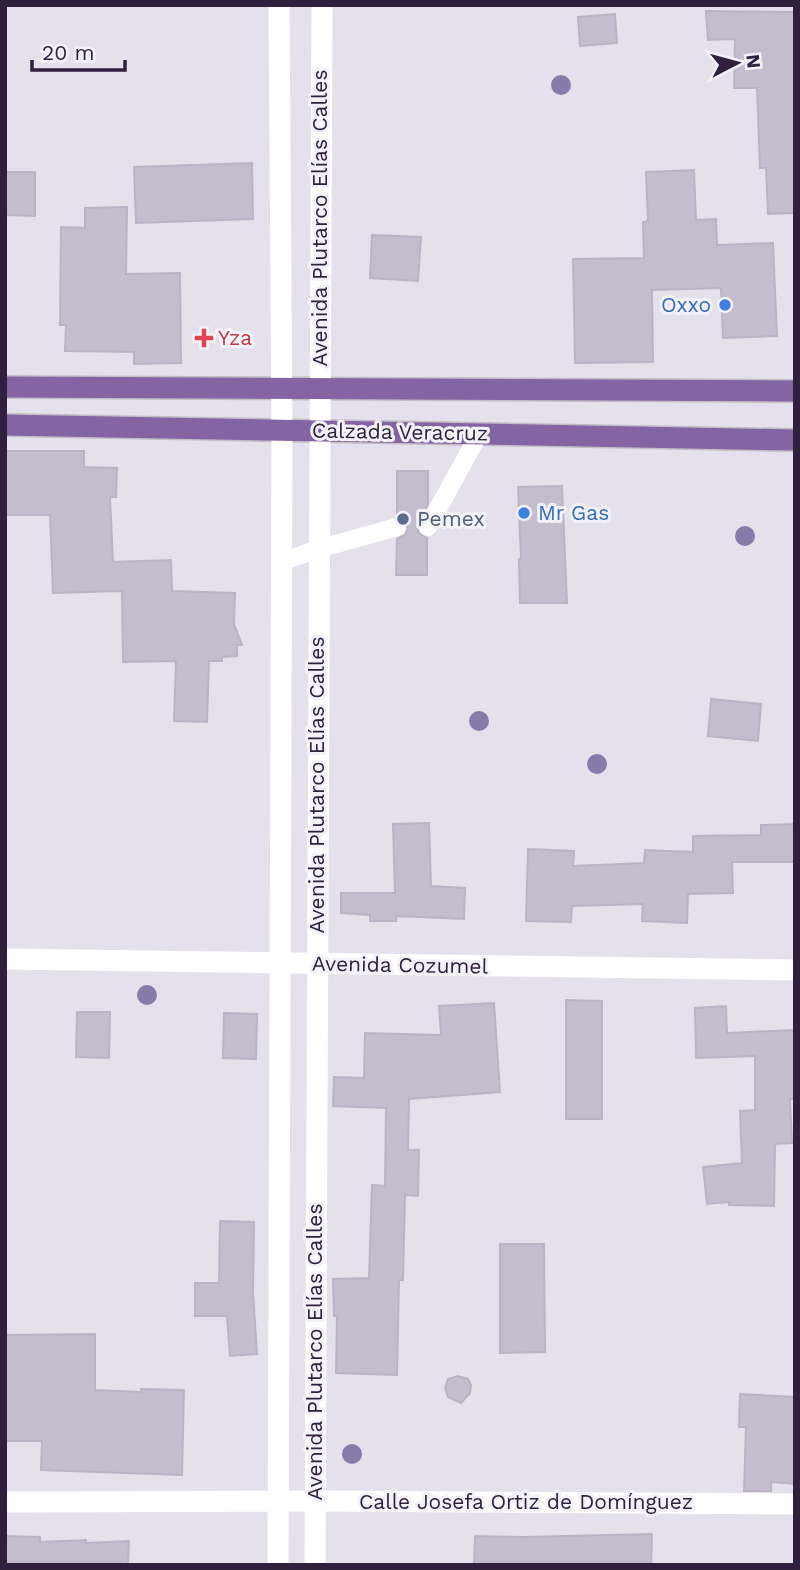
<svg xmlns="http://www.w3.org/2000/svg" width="800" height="1570" font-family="'Work Sans',sans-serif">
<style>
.building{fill:#c3bdcd;stroke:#bab3c6;stroke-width:2}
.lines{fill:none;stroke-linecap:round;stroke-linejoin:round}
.primary-casing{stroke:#c1bcc5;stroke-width:24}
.lane{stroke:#fff;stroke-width:18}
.street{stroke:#fff;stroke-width:21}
.primary{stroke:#8564a3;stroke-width:21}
.tree{fill:#857cab}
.shop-dot{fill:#3f7fe0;stroke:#f4f2f9;stroke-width:2.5}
.health-dot{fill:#e0444e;stroke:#f4f2f9;stroke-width:2.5}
.service-dot{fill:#5c6f8a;stroke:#f4f2f9;stroke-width:2.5}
.labels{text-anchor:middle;stroke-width:6;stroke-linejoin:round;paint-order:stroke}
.street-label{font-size:21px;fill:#2f213e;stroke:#f4f2f9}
.shop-label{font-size:21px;fill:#366cbe;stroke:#f4f2f9;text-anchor:end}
.health-label{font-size:21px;fill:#be3a42;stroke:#f4f2f9;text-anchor:start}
.service-label{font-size:21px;fill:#4e5e75;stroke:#f4f2f9;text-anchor:start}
</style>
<rect width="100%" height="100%" fill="#e5e1ec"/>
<g class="building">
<path d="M706 11 795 12V213L768 214 766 168H760L757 88H734L735 39 708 40Z"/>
<path d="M615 14 617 43 580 46 578 17Z"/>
<path d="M252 163 253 219 136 223 134 167Z"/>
<path d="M694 170 696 220 716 219 717 245 773 243 777 336 723 338 721 288 652 290 653 362 575 363 573 259 644 258 643 222 648 221 646 172Z"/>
<path d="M5 172H35V216L5 215Z"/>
<path d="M127 207 126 274 180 273 181 363 134 364V352L65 351 66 325H60L61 227 85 228V208Z"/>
<path d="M372 235 421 237 418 281 370 278Z"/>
<path d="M5 451H84V467L117 468 116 497H110L113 562 171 560 172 591 235 593 234 624 242 645H237V656L222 657V661H209L207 722 174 721 176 661 123 662 122 591 53 593 50 515H5Z"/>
<path d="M397 471H428V504L417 527 419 533 427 538V575H396L397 539 405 535 408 529 405 519 397 516Z"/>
<path d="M562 486 567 603H520L519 559H521L518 487Z"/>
<path d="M711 699 761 704 758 741 708 736Z"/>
<path d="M429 823 431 886 465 888 464 919 396 916V921H370V915L341 913V893H395L393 824Z"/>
<path d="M795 824V862H732L733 893 688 894 687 923 642 921 643 904 572 906 571 922 526 921 528 849 574 851 573 866 644 863 645 850 693 852V836L761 835V825Z"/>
<path d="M566 1000 602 1001V1119H566Z"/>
<path d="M494 1003 500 1092 409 1099 408 1150H419L418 1196 405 1195 403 1280H399L397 1375 336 1373 337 1316H334L333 1279 369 1278 372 1185 385 1186 386 1108 333 1106 334 1077 364 1078 365 1033 441 1035 439 1006Z"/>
<path d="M726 1006 727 1033 794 1030 795 1099H790L792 1143 775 1144 774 1206 729 1205V1202L707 1204 703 1167 742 1163 740 1111 755 1110V1056L696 1058 695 1008Z"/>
<path d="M77 1012H110L109 1058 76 1057Z"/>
<path d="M224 1013 257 1014 256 1059 223 1058Z"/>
<path d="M220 1221 254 1222 253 1292 257 1354 230 1356 227 1316H195V1283H219Z"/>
<path d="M500 1244H544L545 1352 500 1353Z"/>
<path d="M95 1334V1390L141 1392V1389L184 1390 182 1475 41 1470 42 1441H5V1335Z"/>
<path d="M458 1376 468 1379 471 1385 470 1393 461 1403 448 1397 445 1388 448 1379Z"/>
<path d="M740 1394 795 1397V1484L771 1482V1491H744L746 1427H739Z"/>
<path d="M652 1534 651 1565H474L475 1536 522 1537Z"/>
<path d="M5 1536 40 1537V1542L86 1540V1543L129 1541 128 1565H5Z"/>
</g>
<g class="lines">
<g class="primary-casing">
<g id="primary">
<path d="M5 387 795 391"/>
<path d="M5 425 795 440"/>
</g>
</g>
<g class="lane">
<path d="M428 527 479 434"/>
<path d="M281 562 318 549 397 527"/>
</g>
<g class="street">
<path d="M5 959 795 970"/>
<path d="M5 1502 315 1501 795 1504"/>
<path d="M278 1565 282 430 279 5"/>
<path d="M315 1565 322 5"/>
</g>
<use href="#primary" class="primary"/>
</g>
<g class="tree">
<circle cx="561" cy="85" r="10"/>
<circle cx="745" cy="536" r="10"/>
<circle cx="479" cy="721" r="10"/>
<circle cx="597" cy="764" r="10"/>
<circle cx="147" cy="995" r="10"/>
<circle cx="352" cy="1454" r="10"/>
</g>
<g class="shop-dot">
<circle cx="725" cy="305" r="7"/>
<circle cx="524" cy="513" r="7"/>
</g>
<path class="health-dot" d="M200.5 327.5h7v7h7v7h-7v7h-7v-7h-7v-7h7z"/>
<circle class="service-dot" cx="403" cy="519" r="7"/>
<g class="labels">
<g class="street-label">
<text transform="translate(320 218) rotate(-90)" y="7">Avenida Plutarco Elías Calles</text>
<text transform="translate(400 432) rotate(1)" y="7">Calzada Veracruz</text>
<text transform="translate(317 785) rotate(-90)" y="7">Avenida Plutarco Elías Calles</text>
<text transform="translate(400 965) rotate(1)" y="7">Avenida Cozumel</text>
<text transform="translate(315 1352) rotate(-90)" y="7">Avenida Plutarco Elías Calles</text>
<text x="526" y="1509">Calle Josefa Ortiz de Domínguez</text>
</g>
<g class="shop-label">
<text x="711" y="312">Oxxo</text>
<text x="538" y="520" text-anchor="start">Mr Gas</text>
</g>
<g class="health-label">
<text x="218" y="345">Yza</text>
</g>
<g class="service-label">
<text x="417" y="526">Pemex</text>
</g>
</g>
<rect width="800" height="1570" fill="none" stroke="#2f213e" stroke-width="14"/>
<g transform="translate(737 63) rotate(84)" stroke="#f4f2f9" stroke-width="5" paint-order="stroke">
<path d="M0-5L12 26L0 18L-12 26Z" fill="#2f213e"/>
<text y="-10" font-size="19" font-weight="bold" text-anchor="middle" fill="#2f213e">N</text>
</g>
<path d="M32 60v10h93v-10" fill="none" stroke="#2f213e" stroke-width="3.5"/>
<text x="42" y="60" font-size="21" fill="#2f213e" stroke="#f4f2f9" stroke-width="5" paint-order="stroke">20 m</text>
</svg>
